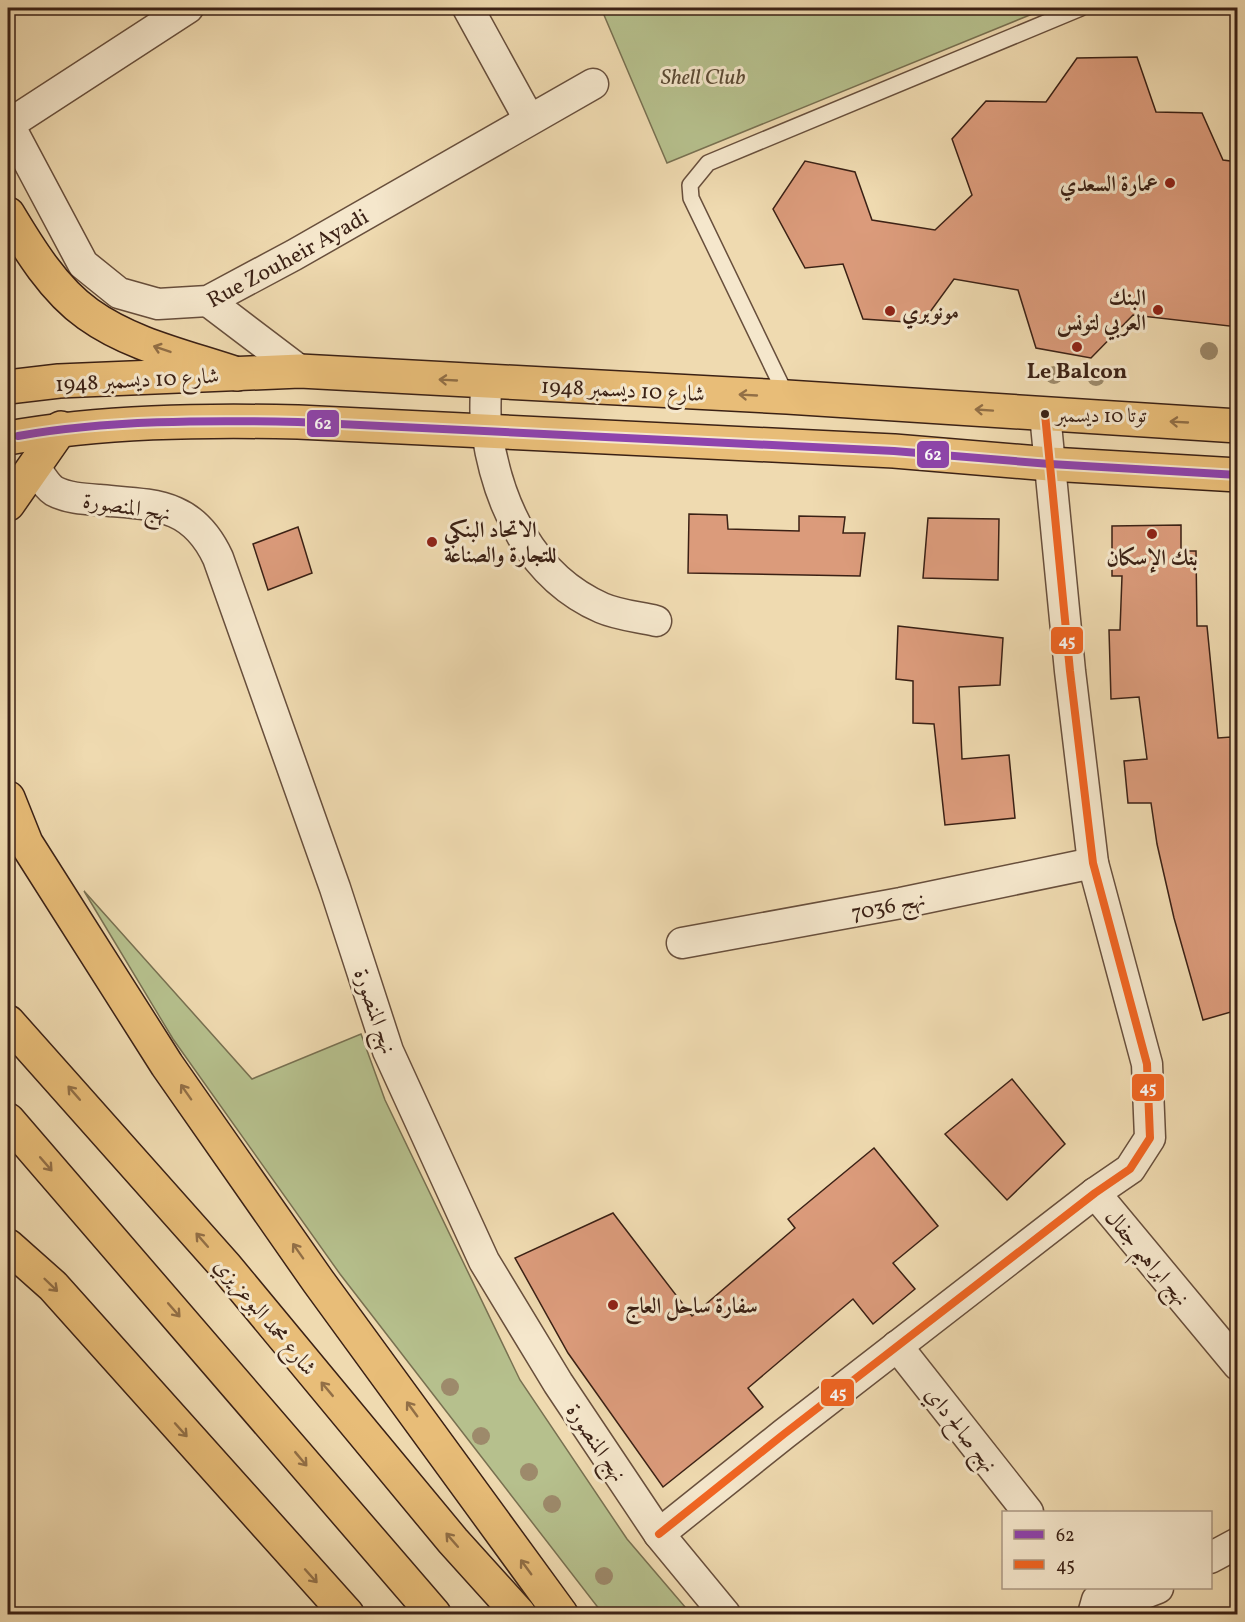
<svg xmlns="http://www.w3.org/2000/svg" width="1245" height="1622" font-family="Vollkorn,Amiri,serif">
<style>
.green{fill:#b6c08d;stroke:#787051;stroke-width:1.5}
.building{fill:#db9b7b;stroke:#3b2115;stroke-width:1.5}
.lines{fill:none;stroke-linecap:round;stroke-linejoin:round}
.lane-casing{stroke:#684f3c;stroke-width:18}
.street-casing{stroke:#684f3c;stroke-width:33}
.primary-casing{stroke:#3b2115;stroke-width:36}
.highway-casing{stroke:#3b2115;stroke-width:36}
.lane{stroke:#f5e7cc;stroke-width:15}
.street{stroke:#f5e7cc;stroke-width:30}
.primary{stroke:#e8bd78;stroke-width:33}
.highway{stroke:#e8bd78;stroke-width:33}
.bus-1-casing{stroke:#f5e7cc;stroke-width:12}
.bus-2-casing{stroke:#f5e7cc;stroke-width:12}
.bus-1{stroke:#8e44ad;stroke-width:8}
.bus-2{stroke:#f26522;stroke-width:8}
.tree{fill:#9d8a6b}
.oneway{stroke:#926f46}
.poi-dot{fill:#8f2418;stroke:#f5e7cc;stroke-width:2}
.bus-dot{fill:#3b2115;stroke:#f5e7cc;stroke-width:2}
.labels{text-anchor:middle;stroke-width:6;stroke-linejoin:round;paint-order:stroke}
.bus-label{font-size:20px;fill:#3b2115;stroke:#f5e7cc;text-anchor:start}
.park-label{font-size:22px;font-style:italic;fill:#5a4933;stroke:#f5e7cc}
.poi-label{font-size:22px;font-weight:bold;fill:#3b2115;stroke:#f5e7cc;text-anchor:start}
.street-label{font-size:22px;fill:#3b2115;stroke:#f5e7cc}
.line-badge{stroke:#f5e7cc;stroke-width:2}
.badge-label{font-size:16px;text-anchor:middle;font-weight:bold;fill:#fff}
</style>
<rect width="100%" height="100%" fill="#efdab0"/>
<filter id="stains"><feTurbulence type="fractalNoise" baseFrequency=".00333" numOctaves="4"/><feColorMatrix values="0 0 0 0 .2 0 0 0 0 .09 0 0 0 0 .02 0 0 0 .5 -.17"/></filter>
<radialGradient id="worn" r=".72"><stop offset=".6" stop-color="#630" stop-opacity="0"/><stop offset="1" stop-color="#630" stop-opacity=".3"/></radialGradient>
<g class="green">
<path d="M601 8H1047L667 163Z"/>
<path d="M84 891 252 1079 361 1034 385 1100 520 1380 627 1539 691 1614H603L340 1274 173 1039Z"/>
</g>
<g class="building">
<path d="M1137 57 1156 112 1202 113 1223 160 1238 162V327L1133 315 1091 358 1036 348 1018 290 954 279 922 323 863 319 843 264 805 268 773 209 805 161 855 172 872 220 935 230 972 195 952 139 986 101 1046 102 1077 58Z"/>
<path d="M689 514 727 515 728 529 799 531V516L845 517 843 533H865L860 576 688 573Z"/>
<path d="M928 518 999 519 998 580 923 578Z"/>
<path d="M1181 525V551H1196L1197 626H1207L1218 738 1231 737 1238 793V1010L1203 1020 1174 918 1157 844 1151 803H1128L1124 761 1147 759 1139 697 1111 699 1109 630H1120L1122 576H1112V526Z"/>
<path d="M298 527 312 573 268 590 253 544Z"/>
<path d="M898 626 1003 638 1000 685 959 687 962 759 1009 755 1015 818 945 825 934 724 913 723V681L896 679Z"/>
<path d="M1012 1079 1065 1144 1007 1200 945 1134Z"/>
<path d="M874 1148 938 1226 893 1263 915 1289 873 1324 853 1299 748 1388 763 1407 663 1487 568 1353 515 1258 613 1213 692 1316 795 1228 788 1219Z"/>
</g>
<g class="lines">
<g class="lane-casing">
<path id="lane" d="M787 397 691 198 690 185 708 163 1081 8"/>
</g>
<g class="street-casing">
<g id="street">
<path d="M468 8 529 119"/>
<path id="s1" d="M8 123 83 264 119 293 158 304 208 301 294 255 593 84"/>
<path d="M8 125 188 8"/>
<path d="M208 301 300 371"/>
<path d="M486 382C486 398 484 416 487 432 498 505 531 577 602 608 618 615 639 617 656 621"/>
<path d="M34 466C39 473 46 486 54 491 67 498 84 499 99 500 153 505 192 502 218 558L335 888 388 1051 484 1261 558 1383 659 1534 725 1614"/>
<path d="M682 943 901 903 1093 863"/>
<path d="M1095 1193 1238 1365"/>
<path d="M897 1346 1028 1512"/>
<path d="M659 1534 784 1434 1095 1193 1130 1169 1150 1138 1147 1064 1093 863 1070 671 1045 414"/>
<path d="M1210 1558 1238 1543"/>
<path d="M1093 1614 1097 1600 1119 1603 1158 1588"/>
</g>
</g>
<g class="primary-casing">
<g id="primary">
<path d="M8 387 59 381 300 371 787 397 1238 426"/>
<path d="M8 438C102 421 202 420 298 422L894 451 1050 464 1238 475"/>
</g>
</g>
<g class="highway-casing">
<g id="highway">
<path d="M8 214C29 249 54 290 88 314 131 345 187 357 237 374"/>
<path d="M8 504 61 428"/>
<path d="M8 798 26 843 167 1065 318 1281 561 1614"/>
<path d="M8 1022 226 1267 453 1541 519 1614"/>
<path d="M8 1120 434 1614"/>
<path d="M8 1246 53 1286 347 1614"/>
</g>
</g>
<use href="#lane" class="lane"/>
<use href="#street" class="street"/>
<use href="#primary" class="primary"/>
<use href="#highway" class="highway"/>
<g class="bus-1-casing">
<path id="bus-1" d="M18 436C106 420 208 420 298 422L894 451 1050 464 1238 475"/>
</g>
<g class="bus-2-casing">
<path id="bus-2" d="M659 1534 784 1434 1095 1193 1130 1169 1150 1138 1147 1064 1093 863 1070 671 1045 414"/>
</g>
<use href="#bus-1" class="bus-1"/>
<use href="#bus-2" class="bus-2"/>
</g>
<g class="tree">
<circle cx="1209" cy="351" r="9"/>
<circle cx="1054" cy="375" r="9"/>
<circle cx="1096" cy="377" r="9"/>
<circle cx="450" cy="1387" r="9"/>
<circle cx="481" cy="1436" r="9"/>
<circle cx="529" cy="1472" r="9"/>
<circle cx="552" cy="1504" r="9"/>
<circle cx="604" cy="1576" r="9"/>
</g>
<defs><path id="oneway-shaft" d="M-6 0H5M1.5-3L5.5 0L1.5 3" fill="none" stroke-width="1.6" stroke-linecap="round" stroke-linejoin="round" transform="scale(1.5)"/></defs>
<g class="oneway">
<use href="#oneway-shaft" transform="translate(162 349) rotate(-161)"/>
<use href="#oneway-shaft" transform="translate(448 380) rotate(-177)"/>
<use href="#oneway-shaft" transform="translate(748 395) rotate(-177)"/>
<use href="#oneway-shaft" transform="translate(984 410) rotate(-176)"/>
<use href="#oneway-shaft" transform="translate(1179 422) rotate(-177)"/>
<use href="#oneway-shaft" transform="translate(186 1092) rotate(-125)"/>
<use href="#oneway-shaft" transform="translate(74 1093) rotate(-131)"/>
<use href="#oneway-shaft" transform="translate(46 1164) rotate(49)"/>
<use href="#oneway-shaft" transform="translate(202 1240) rotate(-131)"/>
<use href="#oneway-shaft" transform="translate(298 1251) rotate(-125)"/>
<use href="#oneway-shaft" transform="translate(51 1285) rotate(44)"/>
<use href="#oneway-shaft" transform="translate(174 1310) rotate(49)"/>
<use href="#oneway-shaft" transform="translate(327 1389) rotate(-130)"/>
<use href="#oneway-shaft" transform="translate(412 1409) rotate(-126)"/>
<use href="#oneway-shaft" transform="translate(181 1430) rotate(48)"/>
<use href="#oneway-shaft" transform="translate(301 1459) rotate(50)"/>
<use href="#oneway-shaft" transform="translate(452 1540) rotate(-131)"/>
<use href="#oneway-shaft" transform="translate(526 1567) rotate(-126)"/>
<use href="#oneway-shaft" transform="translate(311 1576) rotate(48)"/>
</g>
<g class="poi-dot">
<circle cx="1170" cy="183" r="6"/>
<circle cx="1158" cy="310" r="6"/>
<circle cx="890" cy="311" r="6"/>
<circle cx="1077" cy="347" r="6"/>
<circle cx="1152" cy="534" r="6"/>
<circle cx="432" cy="542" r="6"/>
<circle cx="613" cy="1305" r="6"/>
</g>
<circle class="bus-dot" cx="1045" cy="414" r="5"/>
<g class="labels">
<g class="bus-label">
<text x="1056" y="422">توتا 10 ديسمبر</text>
</g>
<g class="park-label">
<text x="703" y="84">Shell Club</text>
</g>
<g class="poi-label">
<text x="1158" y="191" text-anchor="end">عمارة السعدي</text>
<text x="1146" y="305" text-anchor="end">البنك<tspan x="1146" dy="25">العربي لتونس</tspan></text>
<text x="902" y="319">مونوبري</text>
<text x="1077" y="378" text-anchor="middle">Le Balcon</text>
<text x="444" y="537">الاتحاد البنكي<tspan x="444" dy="25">للتجارة والصناعة</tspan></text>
<text x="1152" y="565" text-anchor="middle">بنك الإسكان</text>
<text x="625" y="1313">سفارة ساحل العاج</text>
</g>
<g class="street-label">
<text dy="8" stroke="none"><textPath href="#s1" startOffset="387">Rue Zouheir Ayadi</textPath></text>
<text transform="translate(137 379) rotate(-3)" y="8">شارع 10 ديسمبر 1948</text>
<text transform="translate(623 389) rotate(3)" y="8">شارع 10 ديسمبر 1948</text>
<text transform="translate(127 506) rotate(9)" y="8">نهج المنصورة</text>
<text transform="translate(888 905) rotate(-11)" y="8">نهج 7036</text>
<text transform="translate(376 1011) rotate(71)" y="8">نهج المنصورة</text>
<text transform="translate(1148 1257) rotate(50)" y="8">نهج ابراهيم جفال</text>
<text transform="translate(266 1316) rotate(50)" y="8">شارع محمد البوعزيزي</text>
<text transform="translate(962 1429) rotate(52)" y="8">نهج صالح داي</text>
<text transform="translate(597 1442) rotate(56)" y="8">نهج المنصورة</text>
</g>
</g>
<g class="line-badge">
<rect x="306" y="409" width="34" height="29" rx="6" fill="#8e44ad"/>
<rect x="916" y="440" width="34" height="29" rx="6" fill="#8e44ad"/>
<rect x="1050" y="626" width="34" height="29" rx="6" fill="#f26522"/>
<rect x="1131" y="1073" width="34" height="29" rx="6" fill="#f26522"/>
<rect x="820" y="1378" width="35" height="29" rx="6" fill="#f26522"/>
</g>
<g class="badge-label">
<text x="323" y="429">62</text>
<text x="933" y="460">62</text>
<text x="1067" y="646">45</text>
<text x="1148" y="1093">45</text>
<text x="838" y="1398">45</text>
</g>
<rect width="1245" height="1622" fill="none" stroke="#efdab0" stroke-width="30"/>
<rect x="9" y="9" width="1227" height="1604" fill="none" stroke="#3b2115" stroke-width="3"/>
<rect x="15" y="15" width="1215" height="1592" fill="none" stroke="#3b2115" stroke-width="1.5"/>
<rect x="1002" y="1511" width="210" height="78" fill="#f5e7cc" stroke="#ab9883" stroke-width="1.5"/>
<rect x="1014" y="1530" width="30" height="9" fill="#8e44ad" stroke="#ab9883" stroke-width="1.5"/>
<text x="1056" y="1541" font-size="18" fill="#3b2115">62</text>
<rect x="1014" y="1560" width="30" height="9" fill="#f26522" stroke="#ab9883" stroke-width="1.5"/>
<text x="1056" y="1571" font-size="18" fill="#3b2115">45</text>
<rect width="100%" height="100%" filter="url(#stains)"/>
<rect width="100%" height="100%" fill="url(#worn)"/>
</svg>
